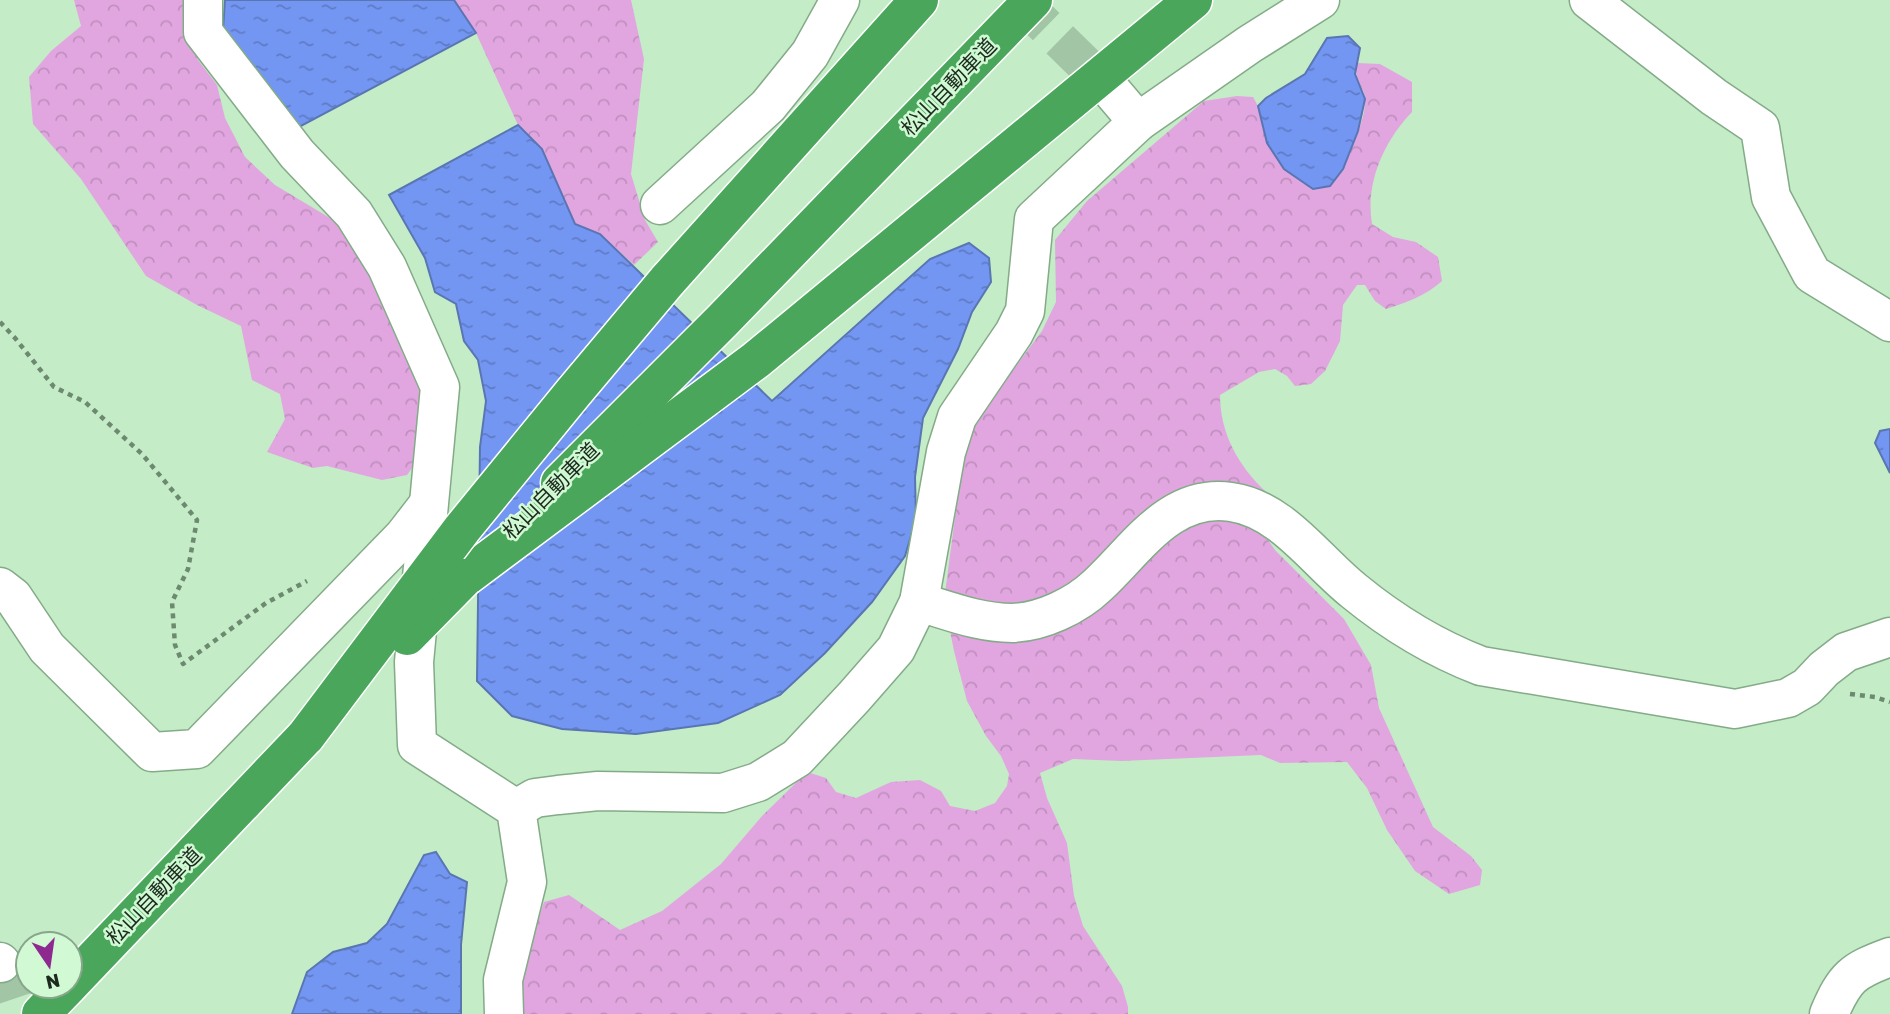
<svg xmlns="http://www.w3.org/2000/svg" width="1890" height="1014" font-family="Rubik,'Noto Sans JP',sans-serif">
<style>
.forest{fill:url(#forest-crowns)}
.water{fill:url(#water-ripples);stroke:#5976b3;stroke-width:2}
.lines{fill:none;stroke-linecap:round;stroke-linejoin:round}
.street-tunnel{stroke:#a1c5a5;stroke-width:38;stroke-dasharray:38 19;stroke-linecap:butt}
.street-casing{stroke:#84ab88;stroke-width:41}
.highway-casing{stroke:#fff;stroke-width:41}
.path{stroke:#6d8970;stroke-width:4.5;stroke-dasharray:5 5;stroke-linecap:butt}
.street{stroke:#fff;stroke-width:38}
.highway{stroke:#49a65b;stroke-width:38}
.highway-bridge-casing{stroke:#fff;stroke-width:41;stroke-linecap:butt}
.highway-bridge{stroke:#49a65b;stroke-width:38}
.labels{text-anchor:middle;stroke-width:5;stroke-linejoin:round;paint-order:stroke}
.street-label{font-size:21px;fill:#1b2a1d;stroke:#d0f9d4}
</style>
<defs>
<pattern id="forest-crowns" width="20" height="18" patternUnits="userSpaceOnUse" patternTransform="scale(1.75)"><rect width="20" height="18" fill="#e1a6df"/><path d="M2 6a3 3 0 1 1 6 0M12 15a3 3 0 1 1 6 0" fill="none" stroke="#c08fbf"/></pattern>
<pattern id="water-ripples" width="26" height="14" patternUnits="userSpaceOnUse" patternTransform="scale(1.75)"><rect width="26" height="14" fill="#7496f3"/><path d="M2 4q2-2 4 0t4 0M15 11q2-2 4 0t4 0" fill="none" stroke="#5e7bc4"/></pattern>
</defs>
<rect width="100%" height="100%" fill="#c3ecc7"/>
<g class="forest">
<path d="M74 0H188L189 41 198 60 217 85 225 118 245 157 275 185 335 221 374 278 423 391 415 464 407 475 382 480 327 466 313 468 267 452 285 419 280 394 252 380 241 326 197 305 146 276 81 179 33 124 29 77 51 51 81 26Z"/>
<path d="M454 0H631L644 59 631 174 645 220 658 242 634 265 600 234 575 224 542 149 518 125 476 33Z"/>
<path d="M1357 63 1380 64 1412 82V112C1384 141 1365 183 1372 224L1393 237 1416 242 1438 257 1442 281C1425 296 1408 302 1386 309L1375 301 1365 285H1357L1343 305 1340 341 1325 371 1311 384 1295 386 1287 376 1275 369 1259 372 1220 395C1220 433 1238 465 1265 491L1257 524 1275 550 1344 619 1371 665 1379 708 1433 827 1471 856 1482 870 1480 885 1449 894 1415 871 1387 830 1367 788 1347 762 1280 763 1261 755 1121 761 1073 759 1040 773 1047 798 1067 843 1074 896 1083 926 1122 986 1128 1007V1014H524L519 977 544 902 569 895 620 930 662 911 721 864 762 816 807 772 826 778 836 792 856 798 891 782 920 780 941 791 950 806 975 811 995 803 1007 786 1009 774 1001 756 986 736 967 701 954 651 944 601 962 464 978 417 1042 331 1056 302 1055 240 1087 201 1204 101 1237 96 1253 97 1258 106 1267 143 1330 185C1344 167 1366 124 1365 99 1364 84 1353 83 1357 63Z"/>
</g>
<g class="water">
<path d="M225 0H454L476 33 299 127 223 30Z"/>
<path d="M1348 36 1360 48 1355 74 1365 99 1358 131 1343 169 1330 186 1313 189 1284 169 1267 143 1258 106 1266 98 1305 74 1327 38Z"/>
<path d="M518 125 542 149 575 224 600 234 772 401 930 259 969 243 989 258 991 282 972 312 958 349 923 418 915 477 916 519 905 556 872 602 825 653 780 695 718 723 636 734 562 729 512 716 477 681 480 447 486 401 478 360 464 341 456 304 435 292 425 258 389 195Z"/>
<path d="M1890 429V473L1875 443 1880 431Z"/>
<path d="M436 852 450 874 467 882 461 945V1014H292L307 972 333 952 367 943 387 924 424 855Z"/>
</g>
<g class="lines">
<g class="street-tunnel">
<path d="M1019 0 1110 89"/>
<path d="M1 963 18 1014"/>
</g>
<g class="street-casing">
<g id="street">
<path d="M203 0V32L297 154 354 214 387 267 440 387 414 662 417 745 516 809 527 882 503 980 504 1014"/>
<path d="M1589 0 1714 97 1760 128 1771 197 1812 274 1890 322"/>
<path d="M1110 89 1138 122"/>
<path d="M660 205 768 106 810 54 840 0"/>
<path d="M0 587 13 597 47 648 152 752 197 749 404 536 428 505"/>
<path d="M919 602C950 611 979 623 1012 623 1042 622 1076 606 1098 585 1137 549 1170 493 1231 502 1282 509 1316 561 1354 591 1393 623 1434 648 1481 666L1735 709 1788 698 1807 687 1824 669 1846 652 1890 637"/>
<path d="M516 809 535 798 558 795 598 791 723 793 758 782 797 758 854 697 896 649 919 602 946 452 957 417 1014 333 1025 311 1034 219 1138 122 1250 44 1320 0"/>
<path d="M0 962 1 963"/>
<path d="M1829 1014C1845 977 1852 971 1890 957"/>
</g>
</g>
<g class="highway-casing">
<g id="highway">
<path d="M667 281 919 0"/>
<path d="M560 483 722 321 1033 0"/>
<path d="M464 578 756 360 1193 0"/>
<path d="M70 984 306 736"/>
<path d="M41 1014 68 986"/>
</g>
</g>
<g class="path">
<path d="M0 322 15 338 54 387 85 402 142 454 197 520 188 569 172 602 175 645 183 664 266 603 307 581"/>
<path d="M1850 694 1875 697 1890 702"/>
</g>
<use href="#street" class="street"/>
<use href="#highway" class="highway"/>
<g class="highway-bridge-casing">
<g id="highway-bridge">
<path d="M407 636 464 578"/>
<path d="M306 736 462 529 573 393 667 281"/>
</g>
</g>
<use href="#highway-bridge" class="highway-bridge"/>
</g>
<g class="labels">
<g class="street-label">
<text transform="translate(949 87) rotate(-46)" y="7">松山自動車道</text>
<text transform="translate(551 491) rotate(-45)" y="7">松山自動車道</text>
<text transform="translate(154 896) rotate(-46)" y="7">松山自動車道</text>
</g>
</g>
<g transform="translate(49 965) rotate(167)"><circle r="33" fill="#d0f9d4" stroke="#88a68b" stroke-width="2"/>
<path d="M0-5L12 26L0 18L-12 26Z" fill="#8e298f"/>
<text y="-10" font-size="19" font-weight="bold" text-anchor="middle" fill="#1b2a1d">N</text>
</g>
</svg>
